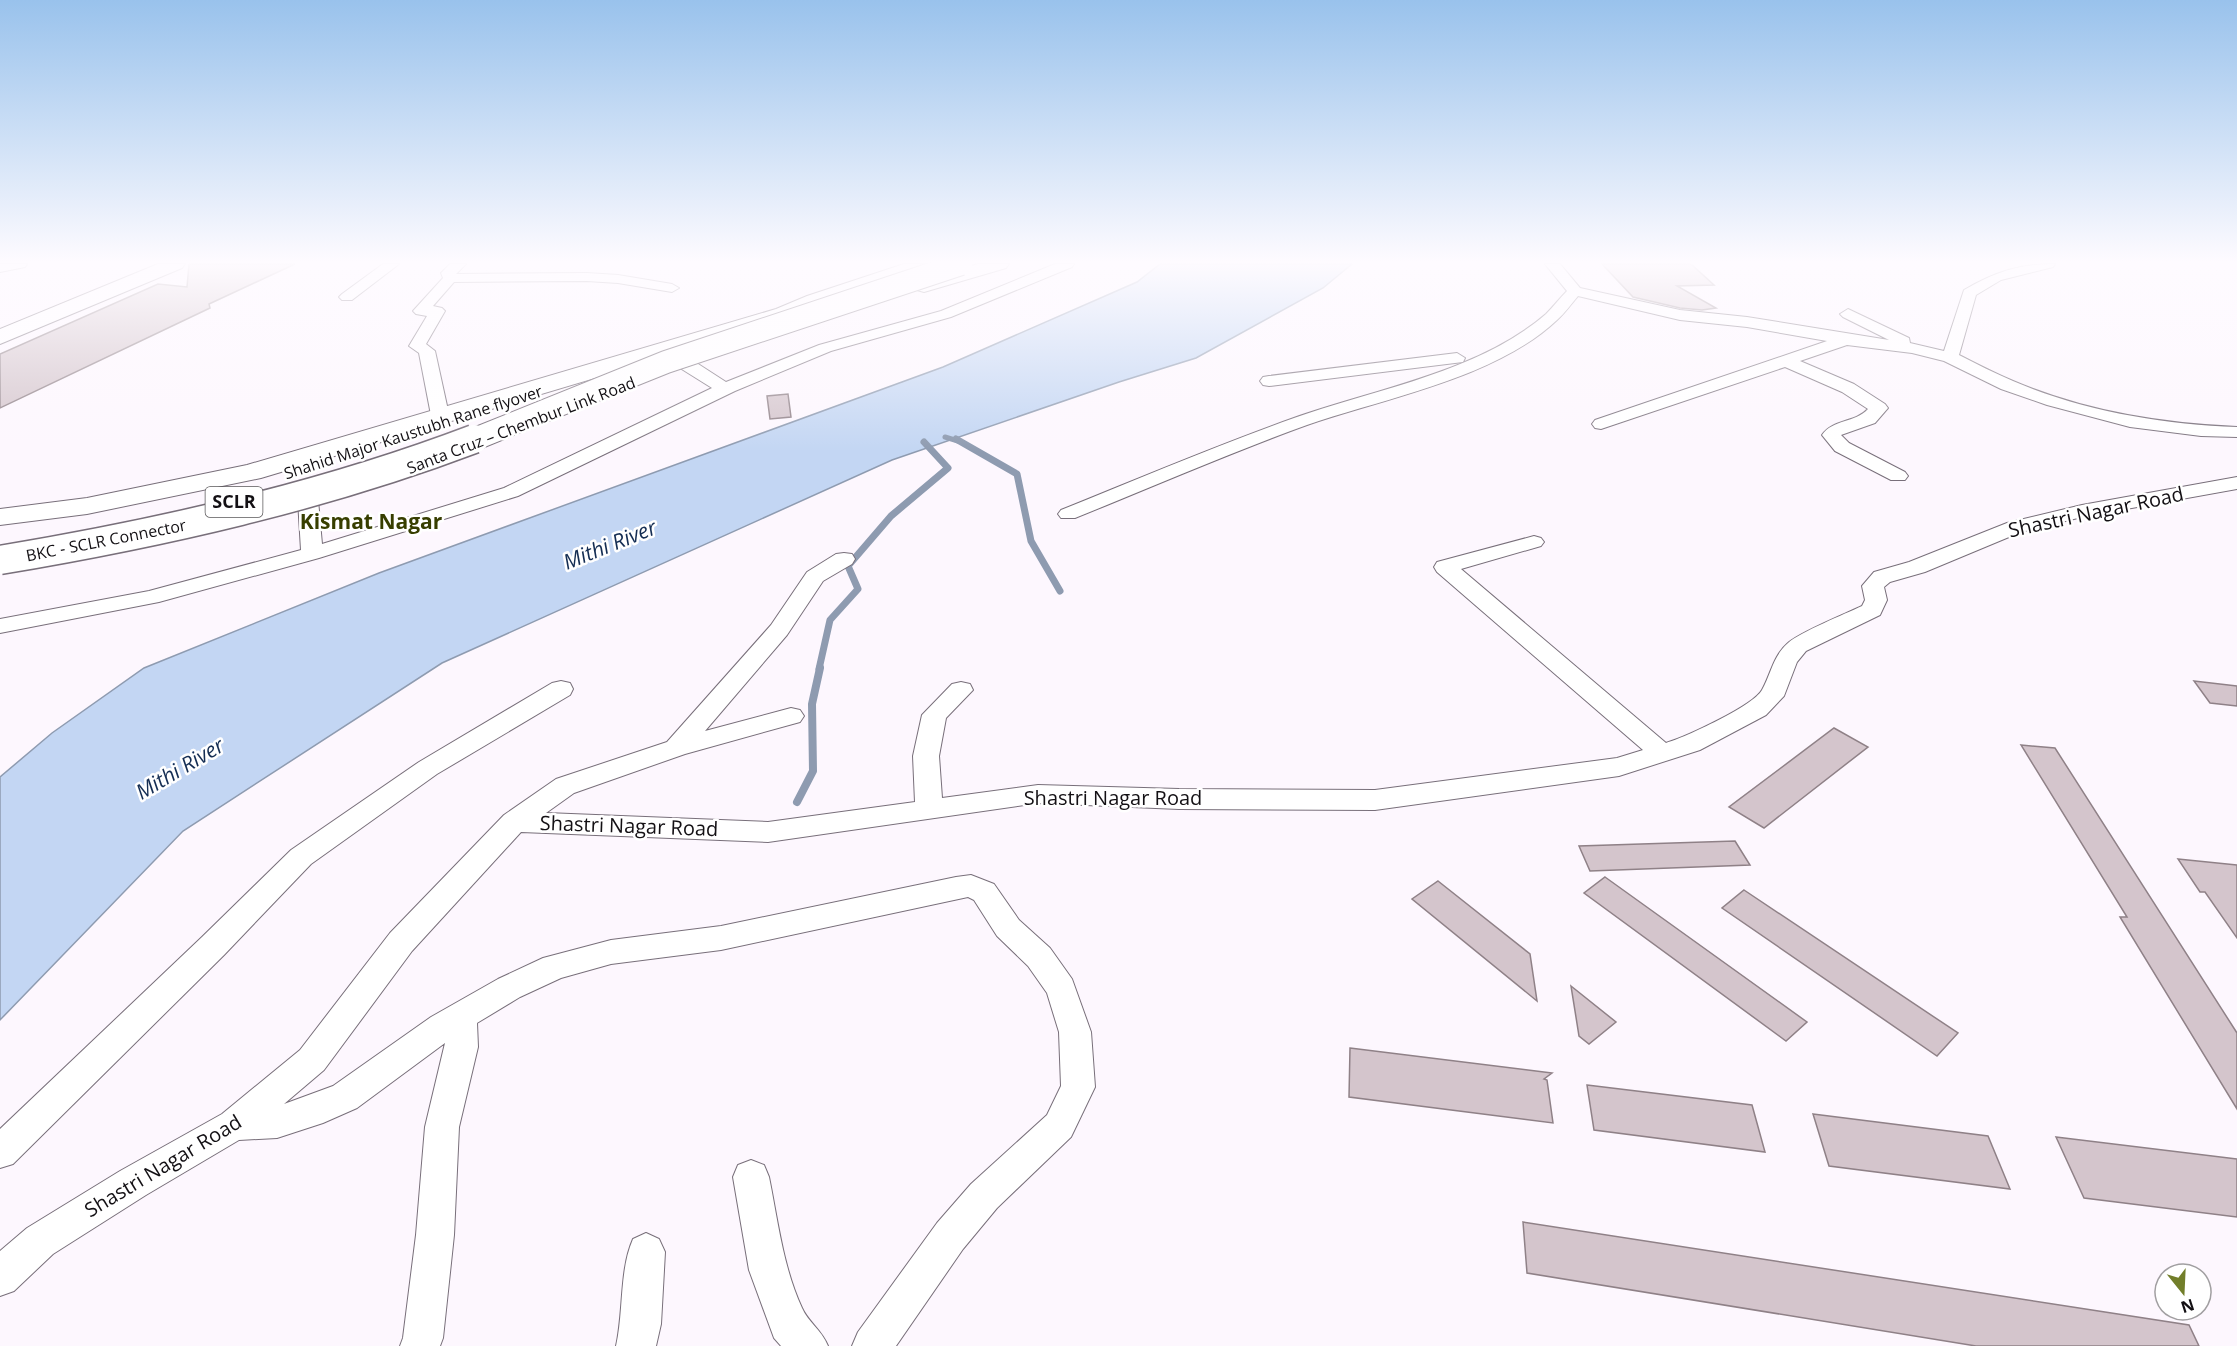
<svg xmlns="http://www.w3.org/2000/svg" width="2237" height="1346" font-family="'Open Sans',sans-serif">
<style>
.water{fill:#c3d6f3;stroke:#8e9bb0;stroke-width:1.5}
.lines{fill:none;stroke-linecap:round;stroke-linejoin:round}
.stream-far2{stroke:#8e9bb0;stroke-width:5}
.stream-far1{stroke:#8e9bb0;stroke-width:7}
.stream{stroke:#8e9bb0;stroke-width:8}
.building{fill:#d4c5cc;stroke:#8f8187;stroke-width:1.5}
.minor-casing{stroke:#786f7a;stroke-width:2}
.primary-casing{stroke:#786f7a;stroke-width:2}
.trunk-casing{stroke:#786f7a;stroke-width:2}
.minor{fill:#fff;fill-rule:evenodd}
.primary{fill:#fff;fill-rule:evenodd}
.trunk{fill:#fff;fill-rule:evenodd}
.primary-bridge-far1-casing{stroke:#786f7a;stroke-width:24;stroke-linecap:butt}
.primary-bridge-casing{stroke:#786f7a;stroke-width:31;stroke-linecap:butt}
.primary-bridge-far1{stroke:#fff;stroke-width:22}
.primary-bridge{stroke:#fff;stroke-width:28}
.labels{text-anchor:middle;stroke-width:5;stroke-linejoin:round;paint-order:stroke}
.far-street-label{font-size:16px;fill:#131014;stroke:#fff}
.shield{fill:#fff;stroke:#5a585a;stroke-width:1.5}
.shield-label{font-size:18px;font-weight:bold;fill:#131014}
.street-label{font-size:20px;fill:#131014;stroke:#fff}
.neighbourhood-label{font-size:21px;font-weight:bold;fill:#373e00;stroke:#fff}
.water-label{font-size:21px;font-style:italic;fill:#142d53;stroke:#fff}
</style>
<rect width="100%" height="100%" fill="#fdf7fe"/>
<path class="water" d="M1160 264H1352L1323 288 1196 358 1119 382 892 460 442 663 183 831 0 1020V777L52 733 144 668 379 573 943 367 1137 282Z"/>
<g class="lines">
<path class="stream-far2" d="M945 437 958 441"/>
<g class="stream-far1">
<path d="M956 439 1017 474 1031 541 1060 591"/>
<path d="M819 669 830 620 858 589 848 566 891 516 948 468 924 442"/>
</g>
<path class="stream" d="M797 802 813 771 812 704 820 668"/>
</g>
<g class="building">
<path d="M189 264H295L209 304 210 308 0 408V354L158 284 187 287Z"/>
<path d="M1602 264H1691L1714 285 1677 286 1716 308 1702 310 1680 308 1633 297Z"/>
<path d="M788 394 791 417 770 419 767 396Z"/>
<path d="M2194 681 2237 686V706L2210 703Z"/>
<path d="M1834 728 1868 747 1764 828 1729 807Z"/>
<path d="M2021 745 2055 748 2237 1033V1109L2120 917H2127Z"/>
<path d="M1735 841 1750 865 1590 871 1579 846Z"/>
<path d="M2178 859 2237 865V938L2205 892H2200Z"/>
<path d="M1605 877 1807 1022 1786 1041 1584 893Z"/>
<path d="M1438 881 1530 954 1537 1001 1412 899Z"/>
<path d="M1744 890 1958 1033 1937 1056 1722 908Z"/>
<path d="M1571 986 1616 1022 1589 1044 1579 1036Z"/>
<path d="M1350 1048 1552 1073 1544 1079 1547 1080 1553 1123 1349 1097Z"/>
<path d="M1587 1085 1752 1105 1765 1152 1594 1130Z"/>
<path d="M1813 1114 1988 1136 2010 1189 1829 1166Z"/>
<path d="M2056 1137 2237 1159V1217L2084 1198Z"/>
<path d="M1523 1222 2189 1325 2199 1346H1976L1527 1273Z"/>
</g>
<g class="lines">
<g class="minor-casing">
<g id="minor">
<path d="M0 264H27L25 267 0 272Z"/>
<path d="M383 264H399L352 300H342L339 297 342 294Z"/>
<path d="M450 264H466L456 274 587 273 618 275 672 284 679 288 672 292 618 283 587 281 454 282 433 306 442 308 445 311 426 344 435 351 449 415 446 419H434L431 415 419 353 409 346 427 316 416 314 413 311 443 278 441 273Z"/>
<path d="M1055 264H1074L1072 267 951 317 831 351 735 391 518 496 319 558 159 602 0 633V619L149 591 301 550 298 500 301 496H315L318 500 322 544 504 488 712 388 680 368 678 364 680 360H692L726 382 819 345 941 311Z"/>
<path d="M1545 264H1560L1580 288 1680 310 1747 317 1889 340 1843 317 1840 314 1848 309 1909 338 1910 343 1944 351 1964 290C1995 272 2019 264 2055 264L2053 267 2001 280 1976 295 1959 355C1977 364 1994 373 2013 381 2083 411 2161 424 2237 427V437L2201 436 2130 427 2047 405 2001 389 1944 361 1912 353 1847 345 1800 361 1854 384 1885 404 1888 408 1875 423 1841 435 1849 443 1905 472 1908 476 1905 480H1891L1835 451 1822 435C1833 419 1855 423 1868 409L1842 392 1785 367 1601 429 1595 428 1592 424 1595 420 1827 341 1747 327 1680 320 1578 296C1571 304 1565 313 1557 320 1496 378 1385 398 1307 425 1229 453 1152 487 1075 518H1061L1058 514 1061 510C1138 479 1215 446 1294 418 1376 389 1479 372 1546 314 1553 307 1560 298 1567 291Z"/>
<path d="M1457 353 1465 358 1463 362 1269 386 1263 385 1260 381 1263 377 1269 376Z"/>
<path d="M2237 477V489L2082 517 2021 532 1925 572 1890 582 1884 587 1887 600 1880 615 1806 651 1797 662 1784 696 1766 715 1700 750 1619 776 1375 810 1179 809 1038 803 768 842 521 832 412 951 324 1070 284 1104 333 1086 431 1017 498 979 543 958 611 940 721 926 956 877 971 875 994 884 1019 920 1050 948 1072 979 1091 1032 1095 1087 1071 1137 997 1208 963 1249 896 1346H852L858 1332 937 1223 971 1184 1047 1115 1061 1086 1059 1032 1047 993 1028 966 997 936 974 900 968 897 721 950 611 964 561 978 520 997 477 1023 478 1047 459 1127 454 1235 443 1338 440 1346H400L403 1338 416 1235 425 1127 445 1043 357 1108 323 1123 277 1138 239 1140 146 1195 53 1254 14 1291 0 1296V1251L27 1228 120 1171 222 1114 300 1050 390 933 504 815 556 779 667 742 771 625 807 572 836 554 844 553 852 554 855 559 852 564 823 581 787 635 705 731 791 708 800 710 804 716 800 722 685 754 574 793 546 813 768 822 915 802 913 756 922 715 952 684 961 682 970 684 973 690 946 718 939 756 942 798 1038 785 1179 789 1375 790 1617 758 1643 750 1437 572 1434 567 1437 562 1534 536 1541 538 1544 542 1541 546 1461 569 1666 743C1686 737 1753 706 1762 690 1771 674 1773 656 1788 643 1800 632 1845 614 1862 606L1865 600 1862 586 1874 572 1909 562 2007 523 2082 505Z"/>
<path d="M561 681 570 683 573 689 570 695 437 774 311 864 224 955 13 1164 0 1168V1129L202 937 291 850 419 762 552 683Z"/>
<path d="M751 1160 764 1165 769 1177C778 1221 783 1267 802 1308 808 1322 821 1329 828 1346H781L774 1338 749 1270 733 1177 738 1165Z"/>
<path d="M646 1233 659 1239 665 1252 661 1324 656 1346H616C624 1311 619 1271 633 1239Z"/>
</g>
</g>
<g class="primary-casing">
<path id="primary" d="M158 264H185L182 268 0 344V329Z"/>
</g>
<g class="trunk-casing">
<g id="trunk">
<path d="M904 264H933L930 268 821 304 792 319 261 478 87 514 0 525V509L87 498 247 465 776 309 807 296Z"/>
<path d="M978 264H1009L1006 268 924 292 917 290 914 286 917 282Z"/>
</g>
</g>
<use href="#minor" class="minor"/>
<use href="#primary" class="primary"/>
<use href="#trunk" class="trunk"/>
<g class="primary-bridge-far1-casing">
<path id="primary-bridge-far1" d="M470 441 666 362 961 264"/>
</g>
<g class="primary-bridge-casing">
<path id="primary-bridge" d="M0 560C161 533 321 497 474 439"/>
</g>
<use href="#primary-bridge-far1" class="primary-bridge-far1"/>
<use href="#primary-bridge" class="primary-bridge"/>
</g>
<linearGradient id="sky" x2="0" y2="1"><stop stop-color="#99c2ec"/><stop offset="0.58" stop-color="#fefbff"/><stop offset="1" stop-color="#fefbff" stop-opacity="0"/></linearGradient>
<rect width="2237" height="452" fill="url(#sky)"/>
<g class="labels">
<g class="far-street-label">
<text transform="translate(521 425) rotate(-21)" y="6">Santa Cruz – Chembur Link Road</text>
<text transform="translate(413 432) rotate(-18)" y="6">Shahid Major Kaustubh Rane flyover</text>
<text transform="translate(106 540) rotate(-11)" y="6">BKC - SCLR Connector</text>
</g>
<rect class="shield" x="205.5" y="487" width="57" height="30" rx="4.5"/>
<g class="shield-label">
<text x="234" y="508">SCLR</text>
</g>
<g class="street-label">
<text transform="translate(2096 512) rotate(-12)" y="7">Shastri Nagar Road</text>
<text x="1113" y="805">Shastri Nagar Road</text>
<text transform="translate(629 826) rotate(2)" y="7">Shastri Nagar Road</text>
<text transform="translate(163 1166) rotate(-31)" y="7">Shastri Nagar Road</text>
</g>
<g class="neighbourhood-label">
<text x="371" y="529">Kismat Nagar</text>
</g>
<g class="water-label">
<text transform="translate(610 545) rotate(-22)" y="7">Mithi River</text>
<text transform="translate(180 769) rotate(-31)" y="7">Mithi River</text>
</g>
</g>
<g transform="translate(2183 1292) rotate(162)"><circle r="28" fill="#ffffff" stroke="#a19fa1" stroke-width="1.5"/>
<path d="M0-4.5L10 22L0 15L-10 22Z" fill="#727e2a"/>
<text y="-9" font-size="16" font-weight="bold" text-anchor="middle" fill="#131014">N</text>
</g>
</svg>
